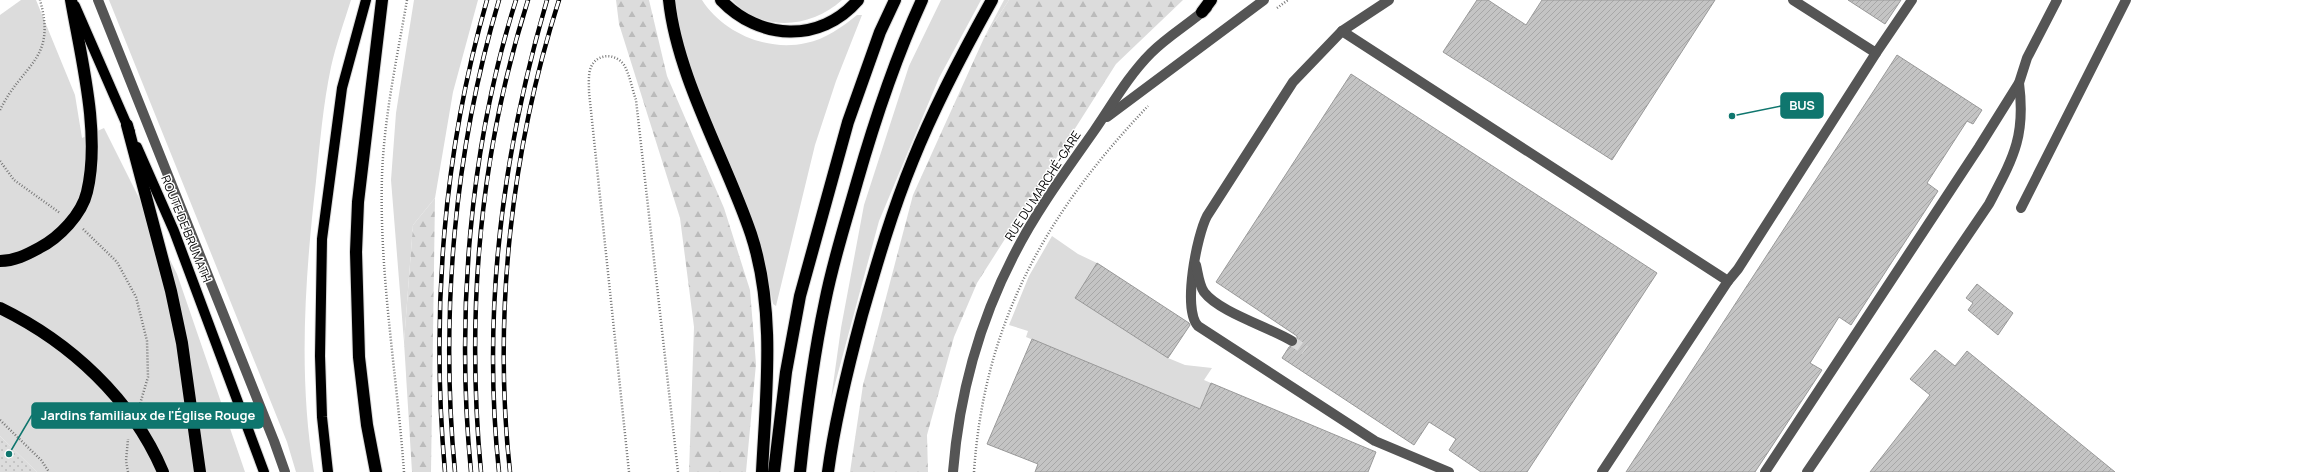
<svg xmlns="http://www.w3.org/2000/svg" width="2307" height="472" font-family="Manrope,sans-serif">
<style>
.grass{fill:#dcdcdc}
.forest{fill:url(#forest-firs)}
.garden{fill:url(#garden-dots)}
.building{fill:url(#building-hatch);stroke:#999}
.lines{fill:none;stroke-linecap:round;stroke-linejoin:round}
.minor-tunnel{stroke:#d9d9d9;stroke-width:10;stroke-dasharray:10 5;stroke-linecap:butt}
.major-casing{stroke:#dbdbdb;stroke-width:12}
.highway-casing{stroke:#dbdbdb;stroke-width:14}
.path{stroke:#777;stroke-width:2.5;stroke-dasharray:1 2;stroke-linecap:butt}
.minor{stroke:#555;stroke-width:10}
.major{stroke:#000;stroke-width:10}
.highway{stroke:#000;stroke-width:12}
.rail-casing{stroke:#000;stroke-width:4.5}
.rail{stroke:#fff;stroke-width:3;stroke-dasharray:9;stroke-linecap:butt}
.labels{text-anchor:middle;stroke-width:3;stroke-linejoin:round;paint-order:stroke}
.street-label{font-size:12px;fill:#000;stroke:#fff}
.leader{fill:none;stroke:#0f766e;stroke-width:1.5}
.callout-dot{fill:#0f766e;stroke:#fff;stroke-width:1.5}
.callout{fill:#0f766e;stroke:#0f766e;stroke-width:1.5}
.callout-label{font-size:13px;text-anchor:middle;font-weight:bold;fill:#fff}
</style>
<defs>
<pattern id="forest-firs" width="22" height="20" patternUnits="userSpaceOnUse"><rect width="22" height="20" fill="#dcdcdc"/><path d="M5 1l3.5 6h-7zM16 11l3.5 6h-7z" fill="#bbb"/></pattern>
<pattern id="garden-dots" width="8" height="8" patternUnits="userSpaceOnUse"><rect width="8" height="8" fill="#dcdcdc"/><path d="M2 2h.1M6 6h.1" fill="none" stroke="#bbb" stroke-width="1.8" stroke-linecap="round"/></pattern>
<pattern id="building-hatch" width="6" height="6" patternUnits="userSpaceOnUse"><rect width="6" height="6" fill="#c4c4c4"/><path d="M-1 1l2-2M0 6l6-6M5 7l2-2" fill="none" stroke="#a7a7a7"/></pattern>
</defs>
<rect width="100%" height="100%" fill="#fff"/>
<g class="grass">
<path d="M21 0H36L75 95 82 138 104 128 177 274 245 472H37L0 436V15Z"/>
<path d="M109 0H351C344 22 336 45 331 67 323 105 320 143 316 181 305 277 298 377 314 472H296L287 442Z"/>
<path d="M414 0H478L453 92 435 198 413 225 404 342 391 180 396 113Z"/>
<path d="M673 0H702C723 33 768 52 806 43 826 39 842 27 857 15H862L836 81 815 145 776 306 773 304 766 271 738 183 701 98 682 45Z"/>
<path d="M732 0H842C811 28 762 33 732 0Z"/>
<path d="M941 0H981L939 78 879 221 831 399 841 328 864 205 909 66Z"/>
<path d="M1004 0H1009L984 38Z"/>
<path d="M1052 236 1078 254 1097 263 1168 358 1185 365 1212 368 1204 380 1211 383 1200 409 1026 337 1028 331 1009 325 1029 276Z"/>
</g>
<g class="forest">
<path d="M616 0H649L667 76 724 208 750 290 756 364 746 472H689L694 327 680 218 619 24Z"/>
<path d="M1009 0H1183L1116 64 977 283 954 337 927 435 928 472H850L863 385 913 195 984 38Z"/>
<path d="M435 198 431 472H412L404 342 413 225Z"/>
</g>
<path class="garden" d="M0 436 37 472H0Z"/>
<g class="building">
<path d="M1477 0H1488L1526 25 1542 0H1715L1612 160 1443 52Z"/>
<path d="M1848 0H1901L1885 24Z"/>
<path d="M1897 55 1982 110 1973 124 1967 121 1927 183 1938 191 1851 325 1839 317 1810 363 1822 370 1755 472H1626Z"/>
<path d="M1351 74 1657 273 1527 472H1481L1449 450 1456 439 1429 422 1414 445 1282 358 1289 347 1297 344V336L1216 282Z"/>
<path d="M1097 263 1189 323 1190 325 1168 358 1075 298Z"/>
<path d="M1977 284 2013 313 1998 335 1968 310 1973 303 1966 298Z"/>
<path d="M1032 339 1200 409 1211 383 1376 452 1368 472H1035L1038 464 987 444Z"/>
<path d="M1935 350 1955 366 1967 351 2115 472H1870L1930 395 1910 379Z"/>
</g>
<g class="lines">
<path class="minor-tunnel" d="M1292 341 1305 350"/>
<g class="major-casing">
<g id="major">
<path d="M75 6 130 132"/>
<path d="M137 147 174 231 264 472"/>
<path d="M328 472 322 417 320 356 322 239 342 88 366 0"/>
</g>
</g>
<g class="highway-casing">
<g id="highway">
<path d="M669 0C677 77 726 160 751 234 776 310 766 393 762 472"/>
<path d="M721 0C759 40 820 44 858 0"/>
<path d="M1202 12 1211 0"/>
<path d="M127 125 171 291 182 343 200 472"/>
<path d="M0 261C15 261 26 255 39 248 59 238 82 214 87 192 101 134 81 58 71 0"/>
<path d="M0 308C70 342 132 399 163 472"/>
<path d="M376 472 367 425 359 357 356 252 358 202 382 0"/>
<path d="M774 472 786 372 800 296 848 122 880 32 895 0"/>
<path d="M800 472C806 415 813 358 825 302 833 261 846 221 857 182 875 119 895 59 922 0"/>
<path d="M828 472C835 419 848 367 862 315 877 263 892 211 913 160 935 105 963 52 992 0"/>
</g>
</g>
<g class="path">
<path d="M1277 8 1288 0"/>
<path d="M0 110C23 63 57 60 40 0"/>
<path d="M0 161 14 180 60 213"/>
<path d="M83 229 117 262 136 297 147 341 148 377 140 404"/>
<path d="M0 420 41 460 49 472"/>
<path d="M128 472 126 461 128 439"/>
<path d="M404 472C397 374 379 275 382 176 384 117 397 58 407 0"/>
<path d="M629 472 589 92C589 84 588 74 591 67 597 53 616 53 624 65 630 75 632 89 636 100L678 472"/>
<path d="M974 472C984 323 1046 213 1148 106"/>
</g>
<g class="minor">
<path d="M98 0 274 441 285 472"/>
<path d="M1389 0 1342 31 1293 82 1207 216C1197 235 1182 309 1198 326L1375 441 1449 472"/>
<path d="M1793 0 1876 53 1912 0"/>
<path d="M1342 31 1728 281 1738 269 1876 53"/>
<path d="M1107 117 1264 0"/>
<path d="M2021 208 2126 0"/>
<path d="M1196 265C1198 273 1199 285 1204 292 1219 312 1269 327 1292 341"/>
<path d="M953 472C959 396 980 320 1015 253 1037 210 1066 171 1094 131 1112 105 1128 76 1151 53 1168 36 1189 24 1207 8"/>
<path d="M1602 472 1728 281"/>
<path d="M1765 472 1979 147 2019 83 2027 58 2057 0"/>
<path d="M1807 472 1989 204C2013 158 2026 137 2019 83"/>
</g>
<use href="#major" class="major"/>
<use href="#highway" class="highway"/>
<g class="rail-casing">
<g id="rail">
<path d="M445 472C431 315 443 152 487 0"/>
<path d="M455 472C440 316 454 151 499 0"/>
<path d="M471 472C456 318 469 148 516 0"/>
<path d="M481 472C466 313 480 152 528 0"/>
<path d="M499 472C482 312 502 154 547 0"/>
<path d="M510 472C493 315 511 150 559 0"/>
</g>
</g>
<use href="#rail" class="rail"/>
</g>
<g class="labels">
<g class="street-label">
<text transform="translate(1043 186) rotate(-57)" y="4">RUE DU MARCHÉ-GARE</text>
<text transform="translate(186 229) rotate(68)" y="4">ROUTE DE BRUMATH</text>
</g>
</g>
<path class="leader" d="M1732 116L1781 106M9 454L32 415"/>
<g class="callout-dot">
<circle cx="1732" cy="116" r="4"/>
<circle cx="9" cy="454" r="4"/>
</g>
<g class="callout">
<rect x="1781" y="93" width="42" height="25" rx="4"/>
<rect x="32" y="403" width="231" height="25" rx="4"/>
</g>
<g class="callout-label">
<text x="1802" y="110">BUS</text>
<text x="148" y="420">Jardins familiaux de l'Église Rouge</text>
</g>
</svg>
